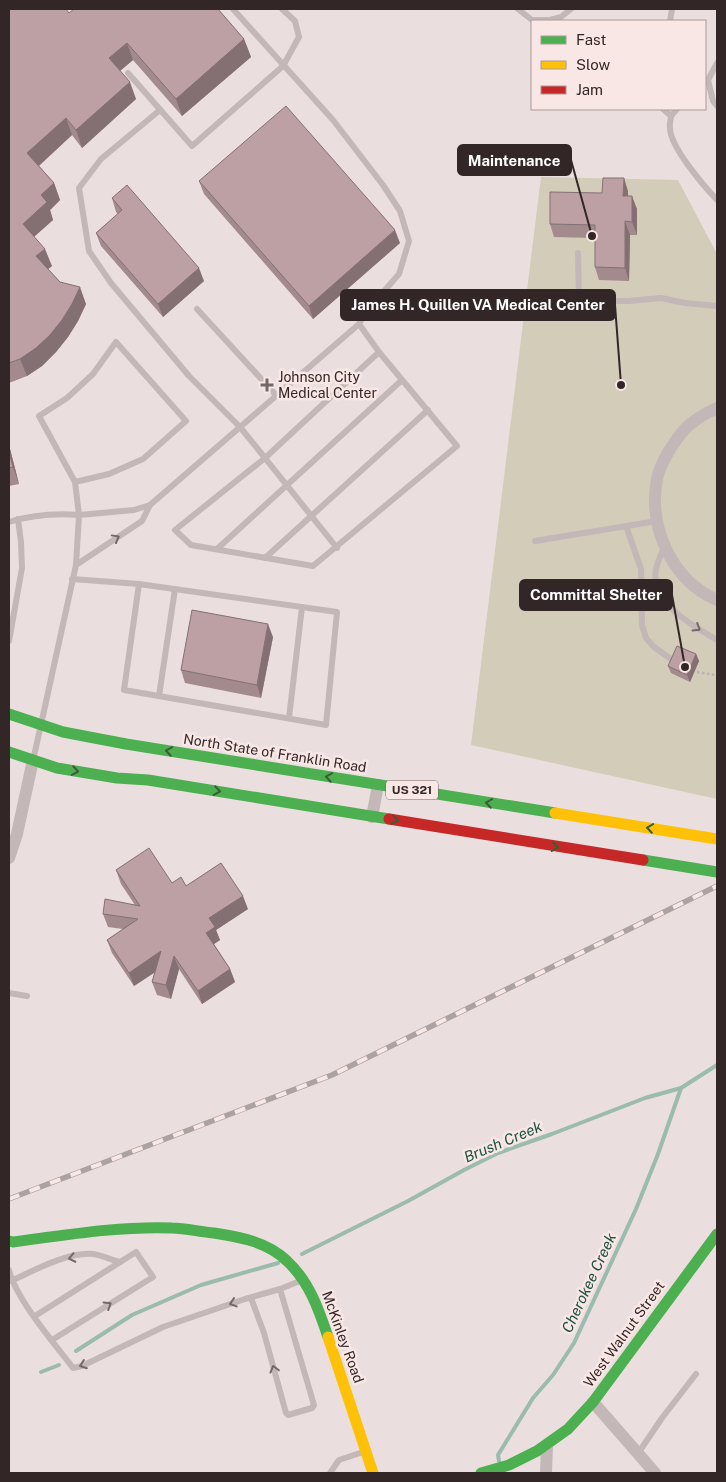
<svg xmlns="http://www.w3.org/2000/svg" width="726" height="1482" font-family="'Public Sans',sans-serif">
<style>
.green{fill:#d2ccb8}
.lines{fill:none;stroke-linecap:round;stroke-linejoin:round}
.stream{stroke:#9abbae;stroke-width:4}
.path{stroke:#bcb0b0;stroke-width:2.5;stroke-dasharray:2.5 2.5;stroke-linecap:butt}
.lane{stroke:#c3b8b7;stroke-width:6}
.street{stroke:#c3b8b7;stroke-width:12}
.fast{stroke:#4caf50;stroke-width:11}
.slow{stroke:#ffc107;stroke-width:11}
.jam{stroke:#c62828;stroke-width:11}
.rail-casing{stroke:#aba2a1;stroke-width:5.5}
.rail{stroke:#f8e7e4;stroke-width:4;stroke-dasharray:11;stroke-linecap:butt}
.wall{fill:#a38a8c}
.shaded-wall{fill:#847072}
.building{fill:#bda0a3;stroke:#847072}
.oneway{stroke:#746868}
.oneway2{stroke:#3d5d37}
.poi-dot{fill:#736767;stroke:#f8e7e4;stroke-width:2}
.labels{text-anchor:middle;stroke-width:5;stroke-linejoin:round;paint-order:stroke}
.shield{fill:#f8e7e4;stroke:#6e6060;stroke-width:1}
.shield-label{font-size:12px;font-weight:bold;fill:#332627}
.poi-label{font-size:14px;fill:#332627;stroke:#f8e7e4;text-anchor:start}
.street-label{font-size:14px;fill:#332627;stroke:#f8e7e4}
.water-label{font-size:15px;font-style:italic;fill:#1d5342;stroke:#f8e7e4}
.leader{fill:none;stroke:#332627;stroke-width:2}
.callout-dot{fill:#332627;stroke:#f8e7e4;stroke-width:2}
.callout{fill:#332627;stroke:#332627;stroke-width:2}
.callout-label{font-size:15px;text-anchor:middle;font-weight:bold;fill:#fff}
</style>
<rect width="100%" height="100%" fill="#eadfde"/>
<path class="green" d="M541 177 678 180 717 254V799L471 745Z"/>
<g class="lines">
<g class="stream">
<path d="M302 1254 408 1201 464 1170 498 1153 552 1134 645 1098 681 1088 717 1065"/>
<path d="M76 1351 132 1315 201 1285 278 1263"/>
<path d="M41 1372 59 1365"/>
<path d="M499 1461 498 1455 533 1398 553 1375 574 1343 636 1209 658 1154 681 1088"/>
</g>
<path class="path" d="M697 672 715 675 717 674"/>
<g class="lane">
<path d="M233 9 333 120 383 185 400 211 409 241 399 274 366 312 359 324 379 352"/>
<path d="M518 9 532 20H550L561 17 571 9"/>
<path d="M670 21 672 9"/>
<path d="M717 63 708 80 713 101 717 106"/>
<path d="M128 73 192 146 283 66 299 37 295 21 282 9"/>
<path d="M663 109 671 116 677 109"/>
<path d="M160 110 101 159 79 188 89 251 111 283 189 376 240 427 265 458 379 352 457 446 313 566 191 545 175 530 265 458 337 548"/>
<path d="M671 116C671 120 669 124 670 128 670 147 704 186 717 200"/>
<path d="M578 253 579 301H629L661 298 685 303 717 306"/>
<path d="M197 309 276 395"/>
<path d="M9 522C32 515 55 513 79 515L75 482 39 416 67 398 93 374 116 342 186 421 143 459 109 474 75 482"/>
<path d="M626 526 641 569 642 625 646 638 654 647 671 659"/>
<path d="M535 541 657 521"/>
<path d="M664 547C660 558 653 570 656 581 661 609 695 627 717 640"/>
<path d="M217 549 402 380"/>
<path d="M265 558 428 410"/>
<path d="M76 565 142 521 150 505"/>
<path d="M72 579 139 584 337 612 326 725 124 690 139 584"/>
<path d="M9 641 22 568 21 542 18 519"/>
<path d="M159 696 175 589"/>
<path d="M289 718 302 607"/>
<path d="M42 720 76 565 79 515 134 510 150 505 359 324"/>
<path d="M34 756 40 729"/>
<path d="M9 993 27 996"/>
<path d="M9 1270C16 1299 54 1343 73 1368L82 1366 163 1327 245 1299 280 1289 300 1281"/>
<path d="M11 1281C35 1270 67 1252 93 1254 102 1255 111 1260 120 1262"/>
<path d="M251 1298 264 1333 286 1413 288 1415 312 1408 314 1405 280 1289"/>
<path d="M35 1316 136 1252 153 1277 52 1340"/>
<path d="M639 1452 662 1418 696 1374"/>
<path d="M330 1473 339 1460 363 1452"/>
</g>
<g class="street">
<path d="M717 408C706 413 694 420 685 429 675 440 660 463 657 479 648 526 671 580 717 600"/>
<path d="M372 817 378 785"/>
<path d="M9 858 17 834 33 760"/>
<path d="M593 1402 655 1473"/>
<path d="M546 1473 547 1445"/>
</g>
<g class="fast">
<path d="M9 714 63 732 126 744 555 813"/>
<path d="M9 752 57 768 117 778 148 780 389 819"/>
<path d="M643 860 717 872"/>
<path d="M9 1241 13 1242C66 1235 119 1226 172 1228 186 1228 200 1232 214 1233 240 1237 268 1242 287 1261 309 1281 319 1310 328 1337"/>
<path d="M481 1473 509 1465 537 1451 568 1429 593 1402 717 1234"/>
</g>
<g class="slow">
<path d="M555 813 717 839"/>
<path d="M328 1337 373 1473"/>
</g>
<path class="jam" d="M389 819 643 860"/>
<g class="rail-casing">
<path id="rail" d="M9 1199 332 1075 717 886"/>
</g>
<use href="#rail" class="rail"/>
</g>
<g class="wall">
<path d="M9 9 69 13 244 39 251 57 182 116 133 60 120 71 136 99 82 148 72 135 39 166 54 183 60 200 50 210 53 220 34 237 52 266 48 269 60 282 86 304 78 321 68 337 56 352 42 366 27 376 9 383Z"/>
<path d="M199 181 400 243 313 319 204 194Z"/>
<path d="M628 191V196L637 209V235H630L629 281 599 280 595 267V238L554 237 550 224Z"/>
<path d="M112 198 204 281 163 317 101 246 96 233 118 214 116 212Z"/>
<path d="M9 445 19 484 9 486Z"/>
<path d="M273 637 261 698 185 683 181 670Z"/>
<path d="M696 654 699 661 690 682 671 673 668 666Z"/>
<path d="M116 870 186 886 248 909 216 930 220 940 214 944 230 969 235 982 202 1004 179 969 171 999 157 995 152 982 155 972 134 986 112 953 107 940 123 929 108 927 103 914 135 905 121 884Z"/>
</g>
<g class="shaded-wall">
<path d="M244 39 251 57 182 116 176 99Z"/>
<path d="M127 43 133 60 115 75 109 58Z"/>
<path d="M130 82 136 99 82 148 76 130Z"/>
<path d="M66 118 72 135 34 170 27 153Z"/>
<path d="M624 178 628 191V209L623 196Z"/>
<path d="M54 183 60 200 50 210 53 220 29 241 23 224 41 195Z"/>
<path d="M632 196 637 209V235L632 222Z"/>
<path d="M625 221 630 235 629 281 625 268Z"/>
<path d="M395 230 400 243 313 319 309 306Z"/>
<path d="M45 249 52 266 43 273 36 256Z"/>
<path d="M199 268 204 281 163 317 158 304Z"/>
<path d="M80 287 86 304 78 321 68 337 56 352 42 366 27 376 20 359Z"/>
<path d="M9 445 19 484 13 467 9 452Z"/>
<path d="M268 624 273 637 261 698 257 685Z"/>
<path d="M696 654 699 661 690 682 687 675Z"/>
<path d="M243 896 248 909 216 930 220 940 211 946 206 933 209 918Z"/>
<path d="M161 951 166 965 134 986 129 973Z"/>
<path d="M174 956 179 969 171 999 166 985Z"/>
<path d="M230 969 235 982 202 1004 198 991Z"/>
</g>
<g class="building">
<path d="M9 9H66L69 13 74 9H218L244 39 176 99 127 43 109 58 130 82 76 130 66 118 27 153 54 183 41 195 47 202 23 224 45 249 36 256 60 282 80 287 72 304 62 320 50 335 36 348 20 359 9 363Z"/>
<path d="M286 106 395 230 309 306 199 181Z"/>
<path d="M603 178H624L623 196H632V222L625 221V268L595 267V225L550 224V192L602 193Z"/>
<path d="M127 185 199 268 158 304 96 233 122 210 112 198Z"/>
<path d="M9 452 13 467 9 468Z"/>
<path d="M192 610 268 624 257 685 181 670Z"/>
<path d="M677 646 696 654 687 675 668 666Z"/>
<path d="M149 848 172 883 181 877 186 886 221 863 243 896 209 918 215 927 206 933 230 969 198 991 174 956 166 985 152 982 161 951 129 973 107 940 138 919 103 914 105 899 140 906 116 870Z"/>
</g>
<defs><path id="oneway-chevron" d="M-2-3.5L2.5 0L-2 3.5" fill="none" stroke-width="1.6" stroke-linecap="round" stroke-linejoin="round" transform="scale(1.25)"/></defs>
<g class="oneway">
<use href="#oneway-chevron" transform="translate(116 538) rotate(-29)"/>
<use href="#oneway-chevron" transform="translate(697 628) rotate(32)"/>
<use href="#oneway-chevron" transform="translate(72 1258) rotate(168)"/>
<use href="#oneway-chevron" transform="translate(233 1303) rotate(162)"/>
<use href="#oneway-chevron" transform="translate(108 1305) rotate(-32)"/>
<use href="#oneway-chevron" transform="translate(83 1365) rotate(160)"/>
<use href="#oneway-chevron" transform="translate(274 1369) rotate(-105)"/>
</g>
<g class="oneway2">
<use href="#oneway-chevron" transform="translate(169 751) rotate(-171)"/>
<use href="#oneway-chevron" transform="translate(75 771) rotate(10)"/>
<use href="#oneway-chevron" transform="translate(329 777) rotate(-171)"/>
<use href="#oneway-chevron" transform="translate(217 791) rotate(9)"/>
<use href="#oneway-chevron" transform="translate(489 803) rotate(-171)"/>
<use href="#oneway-chevron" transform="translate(395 820) rotate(9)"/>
<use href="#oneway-chevron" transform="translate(650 828) rotate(-171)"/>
<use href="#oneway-chevron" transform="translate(555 847) rotate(9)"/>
</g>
<path class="poi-dot" d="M264.5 377.5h5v5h5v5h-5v5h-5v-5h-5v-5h5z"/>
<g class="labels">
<rect class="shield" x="386" y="780.5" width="52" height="19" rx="4"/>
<g class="shield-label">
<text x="412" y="794">US 321</text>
</g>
<g class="poi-label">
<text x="278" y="382">Johnson City<tspan x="278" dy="16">Medical Center</tspan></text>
</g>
<g class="street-label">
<text transform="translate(275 753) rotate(9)" y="5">North State of Franklin Road</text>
<text transform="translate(624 1334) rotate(-54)" y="5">West Walnut Street</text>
<text transform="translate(343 1337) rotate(70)" y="5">McKinley Road</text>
</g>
<g class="water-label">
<text transform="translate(503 1142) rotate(-23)" y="5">Brush Creek</text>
<text transform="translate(589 1283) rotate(-65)" y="5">Cherokee Creek</text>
</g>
</g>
<path class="leader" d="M592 236L571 160M621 385L615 305M685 667L672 595"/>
<g class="callout-dot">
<circle cx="592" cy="236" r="5"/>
<circle cx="621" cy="385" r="5"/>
<circle cx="685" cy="667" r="5"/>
</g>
<g class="callout">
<rect x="458" y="145" width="113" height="30" rx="5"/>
<rect x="341" y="290" width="274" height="30" rx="5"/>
<rect x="520" y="580" width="152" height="30" rx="5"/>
</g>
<g class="callout-label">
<text x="514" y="166">Maintenance</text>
<text x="478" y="310">James H. Quillen VA Medical Center</text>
<text x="596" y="600">Committal Shelter</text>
</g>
<rect width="726" height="1482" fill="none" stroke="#332627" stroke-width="20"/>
<rect x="531" y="20" width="175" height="90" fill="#f8e7e4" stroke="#a99a98"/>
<rect x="541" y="36" width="25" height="8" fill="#4caf50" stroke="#a99a98"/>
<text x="576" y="45" font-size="15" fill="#332627">Fast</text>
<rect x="541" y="61" width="25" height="8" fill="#ffc107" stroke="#a99a98"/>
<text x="576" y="70" font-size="15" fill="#332627">Slow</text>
<rect x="541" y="86" width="25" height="8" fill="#c62828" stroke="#a99a98"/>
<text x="576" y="95" font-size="15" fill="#332627">Jam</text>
</svg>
